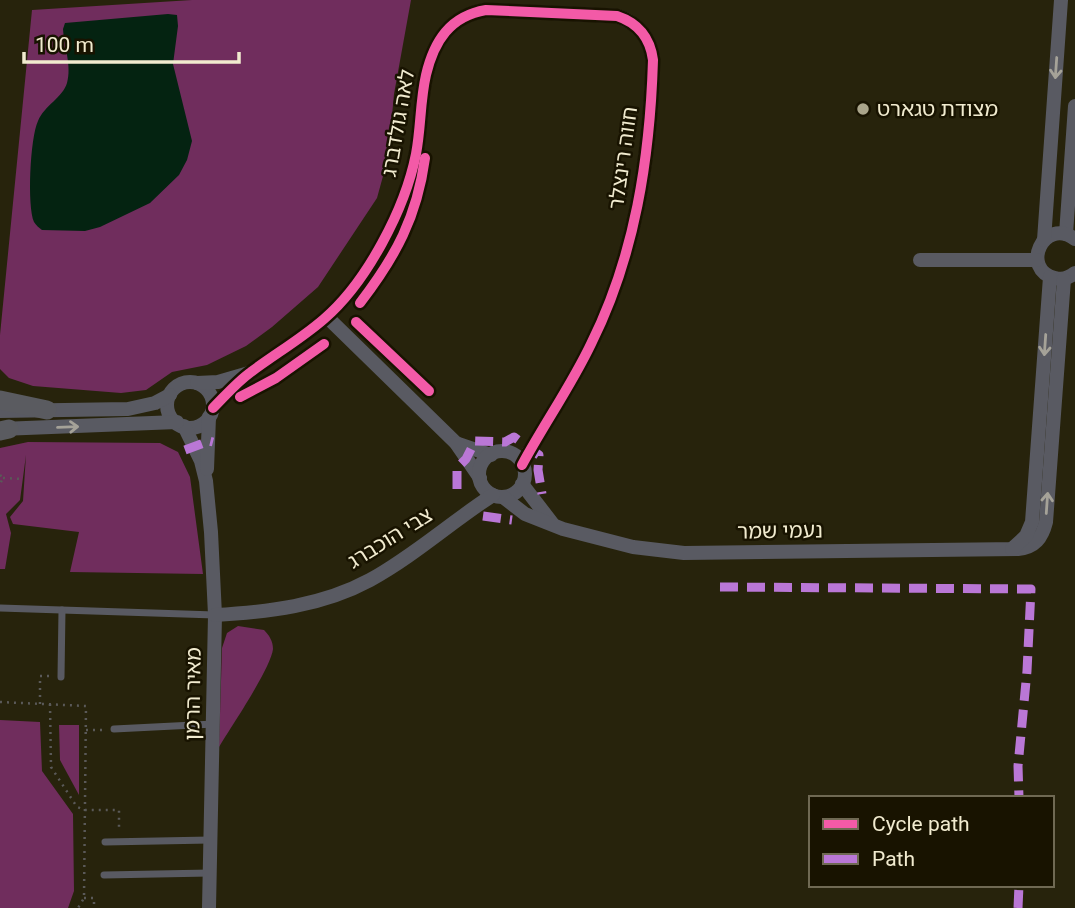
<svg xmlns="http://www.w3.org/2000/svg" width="1075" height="908" font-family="Roboto,'Noto Sans Hebrew',sans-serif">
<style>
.green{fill:#702d5d}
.water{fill:#042311}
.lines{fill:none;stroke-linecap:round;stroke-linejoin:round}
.path{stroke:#5a5958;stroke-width:2.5;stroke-dasharray:2 5;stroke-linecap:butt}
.service{stroke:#595a62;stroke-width:7}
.minor{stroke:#595a62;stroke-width:14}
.secondary{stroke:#5a5b60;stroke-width:19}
.quiet{stroke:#ba77d6;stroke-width:9;stroke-dasharray:18 9;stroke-linecap:butt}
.cycleway-casing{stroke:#181300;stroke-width:15}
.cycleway{stroke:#f35aa7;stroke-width:10}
.oneway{stroke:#a5a298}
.poi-dot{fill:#aaa58b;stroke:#181300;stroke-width:2.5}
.labels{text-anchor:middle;stroke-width:5;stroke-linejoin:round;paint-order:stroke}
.poi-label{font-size:21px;fill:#f1ebcf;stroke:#181300;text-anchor:start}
.street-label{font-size:21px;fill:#f1ebcf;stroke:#181300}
</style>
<rect width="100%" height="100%" fill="#27230c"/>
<g class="green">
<path d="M192 0H411L394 94 388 158 377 198 318 287 272 327 246 346 207 365 172 372 146 390 121 393 33 386 9 378 0 369V335L32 10Z"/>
<path d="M28 442 160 443 178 452 190 477 203 574 70 572 79 532 13 524 10 517 23 501 26 455 20 500 6 514 11 533 5 569H0V448Z"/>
<path d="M238 626 264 630C269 635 273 641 273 649 271 668 231 727 219 747L222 648 227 633Z"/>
<path d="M0 720 40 722 42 771 73 814 74 891 68 908H0Z"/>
<path d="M59 725H79V795L60 760Z"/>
</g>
<path class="water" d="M168 14 177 15 178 26 173 64 192 141 187 160 179 175 150 203 100 227 85 231 42 230C39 228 36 225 34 222 27 206 30 138 38 121 44 106 63 97 67 83 72 66 64 46 63 29L65 23Z"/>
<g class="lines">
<g class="path">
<path d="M0 475 3 478 0 484"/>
<path d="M3 478 22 479"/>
<path d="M0 702 86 706 84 898 78 908"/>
<path d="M40 704V676H51"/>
<path d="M50 704 51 767 77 807 85 810H119V831"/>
<path d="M86 730H104"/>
<path d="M84 898H94V908"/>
</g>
<g class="service">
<path d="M0 608 215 615"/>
<path d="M61 677 62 610"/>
<path d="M114 729 214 724"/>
<path d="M105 842 210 840"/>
<path d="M104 875 210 873"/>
</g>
<g class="minor">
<path d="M1066 234 1075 106"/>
<path d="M1075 239C1043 216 1020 270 1055 278 1062 280 1069 278 1075 273"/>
<path d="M1044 240 1061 0"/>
<path d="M920 260H1037"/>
<path d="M327 317 456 443 480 478"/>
<circle cx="190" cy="405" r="23"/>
<path d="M197 383 218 382 249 373"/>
<path d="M213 408C225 396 237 382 251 372 275 354 301 339 324 319 367 282 405 209 416 154 421 128 420 101 426 75 434 41 450 16 486 10L617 16C638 23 650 37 653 60 650 158 635 256 591 344 571 386 544 424 522 465"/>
<path d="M0 411 128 409 155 403 170 395"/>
<path d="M184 426 201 461 206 481 211 532 215 615 209 908"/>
<path d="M1 429 177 422"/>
<path d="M456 443 491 455"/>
<circle cx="502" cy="474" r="23"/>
<path d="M207 469 209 417"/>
<path d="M522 484 552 523"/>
<path d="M503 497 525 514 563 529 633 547 684 553 1018 549C1035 547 1042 538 1046 522L1064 279"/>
<path d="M1012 549 1026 536 1032 522 1050 277"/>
<path d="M215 615C268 612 322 606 370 580 414 556 451 522 493 495"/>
</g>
<g class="secondary">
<path d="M0 400 47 410"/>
<path d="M0 431 9 429"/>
</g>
<g class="quiet">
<path d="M185 450 209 441 213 442"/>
<path d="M457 489V468L466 459 475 441 505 442 514 437 539 455 538 470 542 494"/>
<path d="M483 516 512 520"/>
<path d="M720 587 1031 589 1027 671 1018 766 1019 798"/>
<path d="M1018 908 1019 885"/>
</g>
<g class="cycleway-casing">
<g id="cycleway">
<path d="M360 303C396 256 417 217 425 158"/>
<path d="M356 322 429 391"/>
<path d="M240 397 276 378 324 344"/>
<path d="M213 408C225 396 237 382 251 372 275 354 301 339 324 319 367 282 405 209 416 154 421 128 420 101 426 75 434 41 450 16 486 10L617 16C638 23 650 37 653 60 650 158 635 256 591 344 571 386 544 424 522 465"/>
</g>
</g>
<use href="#cycleway" class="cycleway"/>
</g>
<defs><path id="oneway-shaft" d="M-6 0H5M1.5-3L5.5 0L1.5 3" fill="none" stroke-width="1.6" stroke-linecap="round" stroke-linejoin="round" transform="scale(1.75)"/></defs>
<g class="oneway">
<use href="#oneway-shaft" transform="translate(1056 68) rotate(94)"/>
<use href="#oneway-shaft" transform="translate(1045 345) rotate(94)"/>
<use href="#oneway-shaft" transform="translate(68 427) rotate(-2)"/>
<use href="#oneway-shaft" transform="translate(1047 503) rotate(-86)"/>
</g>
<circle class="poi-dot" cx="863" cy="109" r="7"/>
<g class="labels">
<g class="poi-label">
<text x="877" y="116">מצודת טגארט</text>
</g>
<g class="street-label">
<text transform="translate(398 123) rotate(-80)" y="7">לאה גולדברג</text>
<text transform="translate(623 158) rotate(-82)" y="7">חווה רינצלר</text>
<text transform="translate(780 531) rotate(-1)" y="7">נעמי שמר</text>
<text transform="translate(390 538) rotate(-32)" y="7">צבי הוכברג</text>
<text transform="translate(193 694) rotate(-89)" y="7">מאיר הרמן</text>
</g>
</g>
<rect x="809" y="796" width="245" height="91" fill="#181300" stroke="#6f6953" stroke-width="2"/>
<rect x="823" y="819" width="35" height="10" fill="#f35aa7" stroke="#6f6953" stroke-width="2"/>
<text x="872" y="831" font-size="21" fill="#f1ebcf">Cycle path</text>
<rect x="823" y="854" width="35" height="10" fill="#ba77d6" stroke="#6f6953" stroke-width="2"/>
<text x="872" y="866" font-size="21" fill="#f1ebcf">Path</text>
<path d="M24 52v10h215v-10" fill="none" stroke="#f1ebcf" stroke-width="3.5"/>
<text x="35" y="52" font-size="21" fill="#f1ebcf" stroke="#181300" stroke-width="5" paint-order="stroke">100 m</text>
</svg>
